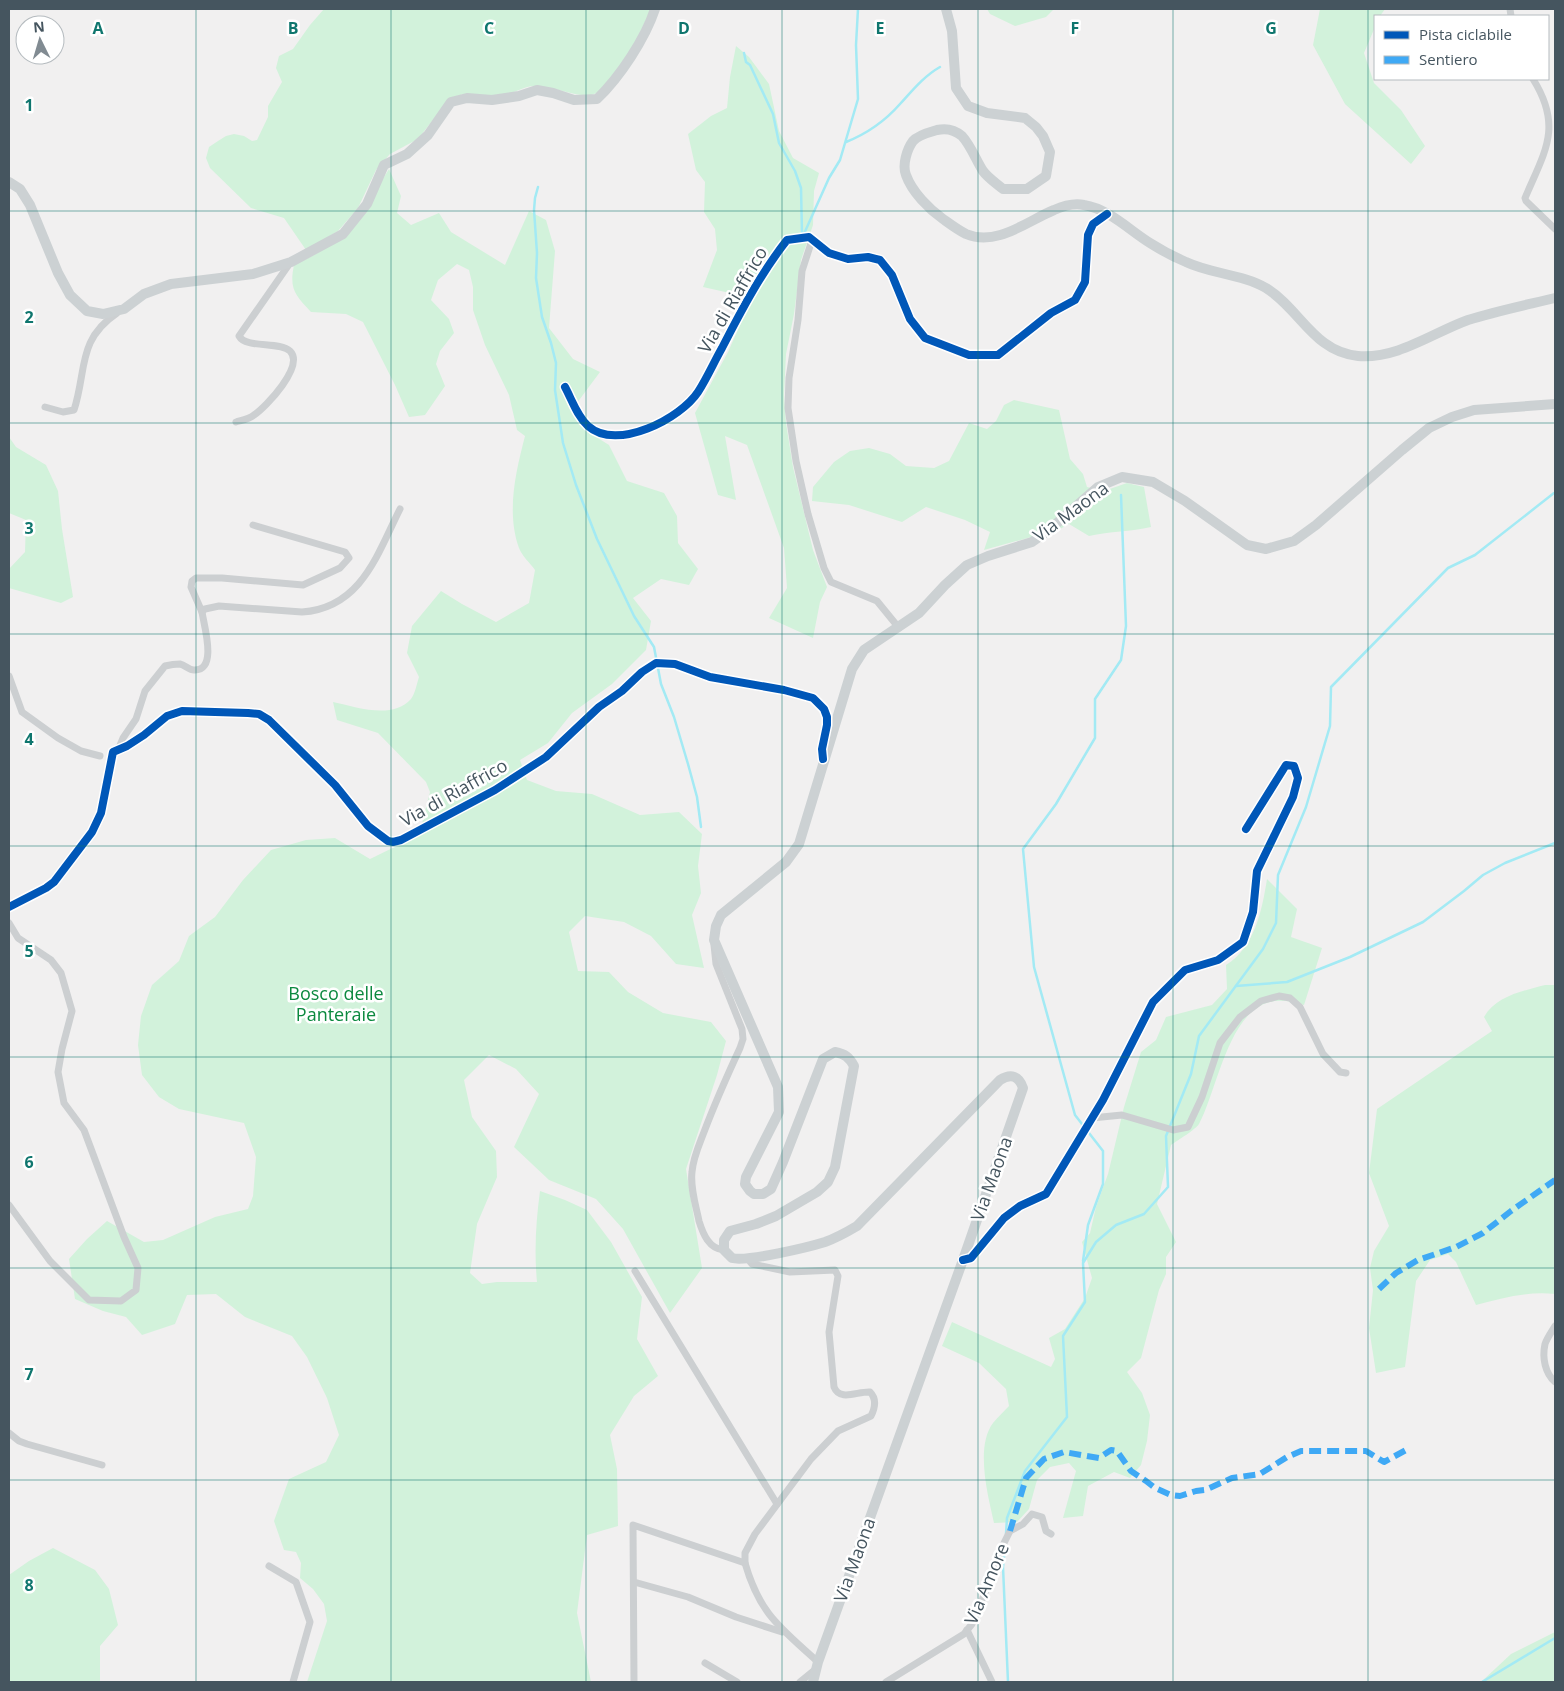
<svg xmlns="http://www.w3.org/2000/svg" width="1564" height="1691" font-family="'Open Sans',sans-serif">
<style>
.green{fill:#d2f2db}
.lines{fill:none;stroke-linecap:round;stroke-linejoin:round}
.stream{stroke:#a3eaf4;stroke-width:2.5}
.street{stroke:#cccfd1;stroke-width:7}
.secondary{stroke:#ccd1d3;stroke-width:10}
.quiet{stroke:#3fa9f5;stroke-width:6;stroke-dasharray:12 6;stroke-linecap:butt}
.cycleway-casing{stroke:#fff;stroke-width:11}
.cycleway{stroke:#0057b8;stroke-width:8}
.grid{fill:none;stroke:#0f766e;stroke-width:1;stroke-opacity:0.55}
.labels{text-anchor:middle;stroke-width:5;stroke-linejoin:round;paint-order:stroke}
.street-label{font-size:18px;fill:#45555f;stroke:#fff}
.park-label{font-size:18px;fill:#0c893f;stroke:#fff}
.grid-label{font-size:16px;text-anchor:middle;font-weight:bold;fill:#0f766e;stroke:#fff;stroke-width:5;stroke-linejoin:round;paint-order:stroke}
</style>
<rect width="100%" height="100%" fill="#f1f0f0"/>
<g class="green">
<path d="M324 9H651C641 30 616 90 591 95 578 98 551 85 534 86 524 86 515 93 505 95 492 97 476 95 462 94L436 116 418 139 390 154 376 170 358 208 338 231 306 250 284 218 251 208 210 168 206 158 209 147 218 141 226 136 234 134 244 136 252 141 257 140 268 117V106L282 82 276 68 279 56 293 49 310 25Z"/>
<path d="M987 9H1054L1046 17 1015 26 990 14Z"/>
<path d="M1320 9H1385L1380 16H1375V27L1364 53 1374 83 1401 110 1425 146 1411 164 1345 104 1313 45Z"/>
<path d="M736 46 749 57 769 84 779 131 793 158 819 173 814 191 813 225 801 260 794 314 786 354 784 395 786 423 793 467 813 550 827 587 820 602 813 638 769 618 787 588 784 548 747 445 725 436 736 500 718 495 695 413 728 352 752 298 703 287 717 250 715 229 704 212 705 182 696 170 688 134 711 116 727 108 730 77Z"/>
<path d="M389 169 401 196 397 213 411 225 439 213 451 232 505 265 529 211 546 220 555 251 549 328 573 359 600 372 571 411 585 430 609 445 627 481 664 493 677 516 678 543 698 569 689 585 661 579 633 598 651 621 646 650 612 684 572 713 548 743 520 760 527 780 556 791 592 794 640 815 679 812 702 834 698 866 701 893 692 915 704 968 676 964 651 936 624 922 585 916 569 932 578 971 609 972 628 992 663 1013 711 1022 726 1041 717 1075 686 1169 702 1268 670 1313 623 1229 596 1199 549 1180 514 1147 539 1094 516 1069 489 1055 464 1080 472 1117 496 1151 497 1177 477 1224 470 1273 482 1284 497 1282H537C534 1251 536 1221 540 1191L565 1200 587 1210 611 1242 642 1297 637 1339 658 1376 634 1396 610 1435 617 1469 618 1526 587 1535 577 1613 591 1682H307L327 1621 324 1604 313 1589 300 1578 301 1563 296 1552 284 1550 274 1521 289 1479 326 1462 339 1435 327 1398 307 1357 292 1336 245 1317 216 1294 187 1295 175 1324 142 1335 126 1317 103 1311 75 1299 69 1259 87 1239 107 1221 144 1242 163 1240 215 1217 248 1209 253 1196 256 1157 244 1123 179 1109 159 1097 142 1075 138 1045 141 1016 152 985 179 961 189 936 215 917 243 880 271 850 306 840 335 838 370 859 419 835 430 792 426 782 378 733 337 720 333 702C357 707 392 720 411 699 415 694 417 683 419 677L407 653 412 626 441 591 462 604 496 622 529 603 535 570C530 563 522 556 519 548 506 512 516 471 525 436L517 430 509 395 485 345 473 310V287L469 270 457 264 438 280 431 300 449 319 454 333 440 351 436 364 445 386 425 415 409 417 395 385 363 322 346 314 311 312C295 295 289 289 294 265L314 255 348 234Z"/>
<path d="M1014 400 1059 410 1070 459 1083 474 1087 487 1104 491 1127 483 1144 487 1151 527C1131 532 1110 531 1089 536L1069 524 1060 529 984 550 990 532 965 520 926 507 902 522 849 505 812 501 813 487 834 462 850 451 869 448 890 454 906 466 934 468 949 461 969 423 987 429 996 421 1004 405Z"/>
<path d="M9 437 16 447 46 465 58 491 62 529 73 597 61 603 9 588V569L25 552 26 520 9 513Z"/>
<path d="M1267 879 1297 909 1291 937 1322 948 1304 1005C1293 1002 1281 999 1270 1002 1228 1012 1217 1091 1199 1124 1195 1130 1178 1140 1171 1145L1157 1204 1176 1242 1166 1257V1274L1159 1290 1141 1358 1127 1372 1142 1393 1150 1415 1147 1441 1141 1465 1130 1478 1114 1472 1088 1486 1083 1516 1063 1518 1076 1471 1069 1463 1050 1467 1037 1480 1029 1509 1017 1522 994 1523C988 1496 975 1447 993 1423 998 1417 1004 1411 1009 1406L1006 1389 979 1363 942 1346 952 1322 1051 1367 1055 1359 1049 1338 1065 1329 1085 1298 1092 1278 1082 1242 1090 1233 1096 1207 1108 1174 1124 1107 1141 1052 1156 1040 1166 1017 1212 1005 1227 989 1226 965C1255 947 1262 910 1267 879Z"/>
<path d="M1545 985H1555V1294C1528 1291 1502 1298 1476 1305L1456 1262 1448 1254 1430 1260 1416 1281 1405 1367 1376 1373 1369 1328 1373 1290 1370 1268 1374 1251 1389 1226 1369 1173 1377 1109 1492 1031 1484 1017C1496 996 1523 991 1545 985Z"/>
<path d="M53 1548 95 1570 109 1589 118 1625 100 1646V1682H9V1575L29 1561Z"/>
<path d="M1555 1632V1682H1481L1511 1654Z"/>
</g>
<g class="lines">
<g class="stream">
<path d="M744 53 746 62 750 65 773 114 779 143 795 171 801 188 802 233"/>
<path d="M846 142C866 134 886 120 900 104 912 91 924 76 940 67"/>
<path d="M538 187 535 198 534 210 537 253 536 278 542 317 551 343 556 363 555 390 563 443 576 485 597 539 634 616 654 647 661 684 674 717 688 764 697 797 701 827"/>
<path d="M803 236 829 178 840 160 858 99 856 45 858 9"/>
<path d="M1236 986 1287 982 1350 957 1423 922 1464 891 1483 875 1505 863 1555 843"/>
<path d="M1083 1261 1088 1225 1103 1184V1151L1075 1115 1034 967 1023 849 1056 804 1095 738V699L1121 660 1126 626 1121 495"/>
<path d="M1006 1534 1007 1518 1025 1471 1067 1417 1063 1336 1085 1302 1083 1263 1096 1242 1116 1225 1144 1214 1168 1187 1166 1136 1191 1074 1199 1036 1263 949 1276 923 1278 875 1306 807 1330 726 1331 687 1448 568 1475 555 1554 493"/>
<path d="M1005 1547 1003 1567 1008 1682"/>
<path d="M1482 1682 1555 1638"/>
</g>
<g class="street">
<path d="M1510 9 1511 16"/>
<path d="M1533 79C1563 127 1545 151 1525 198L1526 201 1555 229"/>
<path d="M812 240 802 271 798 320 789 378 788 408 796 461 808 514 824 568 831 582 877 601 899 628"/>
<path d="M565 387C572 400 577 416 588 426 617 452 681 418 698 392 707 378 714 362 722 348 741 311 761 273 787 240L809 237 829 253 848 259 868 257 880 260 892 275 910 319 925 338 969 355H998L1051 313 1075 300 1085 282 1088 235 1093 224 1107 214"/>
<path d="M45 407 63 412 74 410C87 370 77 340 117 313"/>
<path d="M236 422C243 420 249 419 254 415 266 407 305 366 290 351 279 341 246 349 239 336L290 263"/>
<path d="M202 612 191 587 192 581 196 578H222L303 585 340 568 349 558 345 552 253 525"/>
<path d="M9 676 22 712 58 738 81 751 100 756"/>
<path d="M118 750 123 738 136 719 145 691 165 666C169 665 176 664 180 664 185 665 189 670 194 670 218 671 204 626 202 612L205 609 219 606 302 612C361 608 377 555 400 509"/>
<path d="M9 907 46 888 54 882 92 832 101 813 113 752 127 746 144 735 167 716 182 711 248 713 259 714 269 720 335 785 368 826 388 841 393 842 401 840 495 790 546 757 599 707 622 691 642 672 656 663 675 664 710 677 784 690 813 698 824 709 827 717V725L822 749 823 759"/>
<path d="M9 923 18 938 51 960 61 973 72 1011 62 1049 58 1072 64 1103 84 1130 124 1237 138 1268 136 1290 121 1301 89 1300 50 1261 9 1205"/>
<path d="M714 945 716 964 742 1029 743 1039 740 1048C727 1076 715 1103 704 1132 699 1145 693 1158 692 1172 690 1188 696 1206 699 1221 703 1234 709 1249 724 1250"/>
<path d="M1092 1118 1122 1115 1173 1130 1188 1127 1202 1097 1220 1043 1240 1017 1261 1001 1279 996 1290 998 1300 1007 1323 1054 1340 1072 1346 1073"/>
<path d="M963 1260 971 1258 1004 1218 1020 1206 1046 1194 1103 1100 1153 1002 1185 970 1218 960 1243 942 1253 912 1257 871 1293 797 1298 778 1294 766 1286 765 1246 829"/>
<path d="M635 1271 777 1504"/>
<path d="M1555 1326C1552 1331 1547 1338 1545 1344 1542 1358 1545 1373 1555 1382"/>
<path d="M9 1433 19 1441 27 1444 102 1465"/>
<path d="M745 1563V1553L755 1534 811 1459 838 1431 871 1416C875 1408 877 1399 870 1392 858 1391 840 1402 834 1387L829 1332 838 1276 835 1270 790 1272 752 1264 748 1259"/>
<path d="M269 1566 296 1582 310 1622 293 1682"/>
<path d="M634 1582 688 1597 736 1617 782 1632"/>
<path d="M967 1630 992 1682"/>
<path d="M705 1663 737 1682"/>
<path d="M634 1682 633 1525 745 1563C760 1615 781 1628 818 1662"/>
<path d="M800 1682 816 1669"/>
<path d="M886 1682 964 1634 972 1624 989 1583 1002 1547 1010 1531 1023 1524 1032 1514 1042 1517 1046 1531 1051 1534"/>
</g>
<g class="secondary">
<path d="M946 9 952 31 956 88 968 106 987 113 1025 118 1036 127 1043 136 1050 152 1046 176 1027 189H1003C996 183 988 178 983 171 976 160 971 146 962 136 955 130 946 128 937 130 930 132 918 135 913 141 907 149 902 165 906 175 912 192 929 209 943 219 950 224 958 230 966 234 997 247 1027 221 1054 210 1063 206 1075 203 1084 205 1109 209 1129 230 1150 243 1161 250 1174 257 1186 262 1211 274 1242 274 1266 288 1300 309 1314 352 1358 356 1398 359 1432 333 1468 320 1496 311 1526 305 1555 298"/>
<path d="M9 182 20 189 30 205 58 273 70 295 87 311 103 314 124 309 144 294 171 284 253 274 291 262 343 234 367 204 384 165 407 154 428 135 451 102 467 98 492 100 519 96 537 90 553 93 574 100 597 99C620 77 645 39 655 9"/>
<path d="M813 1682 818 1662 963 1260 1023 1088C1019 1076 1011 1073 1000 1080L857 1226C847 1232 836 1238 825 1242 809 1247 747 1262 732 1258L724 1250V1240L730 1231 756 1224 776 1216 817 1192 828 1182 835 1167 854 1066C849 1057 845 1054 835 1052L823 1059 783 1162 771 1189 763 1194H754L750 1191 745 1184 746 1177 779 1112 778 1087 714 940 716 926 721 915 786 862 799 844 852 669 864 650 919 613 945 585 967 565 988 556 1032 542 1049 530 1098 487 1122 477 1153 482 1185 501 1247 545 1266 549 1294 541 1316 525 1402 450 1429 428 1452 417 1474 410 1555 404"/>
</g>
<g class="quiet">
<path d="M1379 1289 1396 1273 1418 1260 1456 1247 1483 1233 1511 1211 1555 1180"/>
<path d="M1010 1531 1026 1478 1044 1459 1064 1452 1099 1458 1111 1450 1117 1451 1131 1471 1146 1481 1155 1488 1171 1495 1180 1496 1196 1491 1205 1490 1232 1478 1260 1474 1287 1457 1301 1451H1366L1384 1462 1406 1450"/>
</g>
<g class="cycleway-casing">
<g id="cycleway">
<path d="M565 387C572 400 577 416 588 426 617 452 681 418 698 392 707 378 714 362 722 348 741 311 761 273 787 240L809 237 829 253 848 259 868 257 880 260 892 275 910 319 925 338 969 355H998L1051 313 1075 300 1085 282 1088 235 1093 224 1107 214"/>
<path d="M9 907 46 888 54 882 92 832 101 813 113 752 127 746 144 735 167 716 182 711 248 713 259 714 269 720 335 785 368 826 388 841 393 842 401 840 495 790 546 757 599 707 622 691 642 672 656 663 675 664 710 677 784 690 813 698 824 709 827 717V725L822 749 823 759"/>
<path d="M963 1260 971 1258 1004 1218 1020 1206 1046 1194 1103 1100 1153 1002 1185 970 1218 960 1243 942 1253 912 1257 871 1293 797 1298 778 1294 766 1286 765 1246 829"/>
</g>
</g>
<use href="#cycleway" class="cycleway"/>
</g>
<path class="grid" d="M196 9V1682M391 9V1682M586 9V1682M782 9V1682M978 9V1682M1173 9V1682M1368 9V1682M9 211H1555M9 423H1555M9 634H1555M9 846H1555M9 1057H1555M9 1268H1555M9 1480H1555"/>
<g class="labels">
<g class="street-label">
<text transform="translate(733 300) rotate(-60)" y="6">Via di Riaffrico</text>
<text transform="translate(1071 512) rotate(-36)" y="6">Via Maona</text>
<text transform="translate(454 793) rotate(-29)" y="6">Via di Riaffrico</text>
<text transform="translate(992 1179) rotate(-70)" y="6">Via Maona</text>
<text transform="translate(855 1560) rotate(-70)" y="6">Via Maona</text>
<text transform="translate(987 1584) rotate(-67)" y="6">Via Amore</text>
</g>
<g class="park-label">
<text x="336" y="1000">Bosco delle<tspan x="336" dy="21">Panteraie</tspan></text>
</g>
</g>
<g class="grid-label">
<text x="98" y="34">A</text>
<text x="293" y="34">B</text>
<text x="489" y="34">C</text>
<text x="684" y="34">D</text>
<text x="880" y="34">E</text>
<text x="1075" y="34">F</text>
<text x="1271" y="34">G</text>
<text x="29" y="111">1</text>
<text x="29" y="323">2</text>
<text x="29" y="534">3</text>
<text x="29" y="745">4</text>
<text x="29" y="957">5</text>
<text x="29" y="1168">6</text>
<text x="29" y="1380">7</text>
<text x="29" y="1591">8</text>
</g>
<rect width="1564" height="1691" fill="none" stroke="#45555f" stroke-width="20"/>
<rect x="1374" y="15" width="175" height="65" fill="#ffffff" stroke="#b5bbbf"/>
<rect x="1384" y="31" width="25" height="8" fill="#0057b8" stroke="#b5bbbf"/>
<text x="1419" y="40" font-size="15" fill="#45555f">Pista ciclabile</text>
<rect x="1384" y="56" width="25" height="8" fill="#3fa9f5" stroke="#b5bbbf"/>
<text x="1419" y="65" font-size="15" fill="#45555f">Sentiero</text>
<g transform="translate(40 40) rotate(355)"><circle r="24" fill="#ffffff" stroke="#b5bbbf"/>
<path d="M0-4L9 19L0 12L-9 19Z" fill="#818b92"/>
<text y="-8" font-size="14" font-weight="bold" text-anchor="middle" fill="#45555f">N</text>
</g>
</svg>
